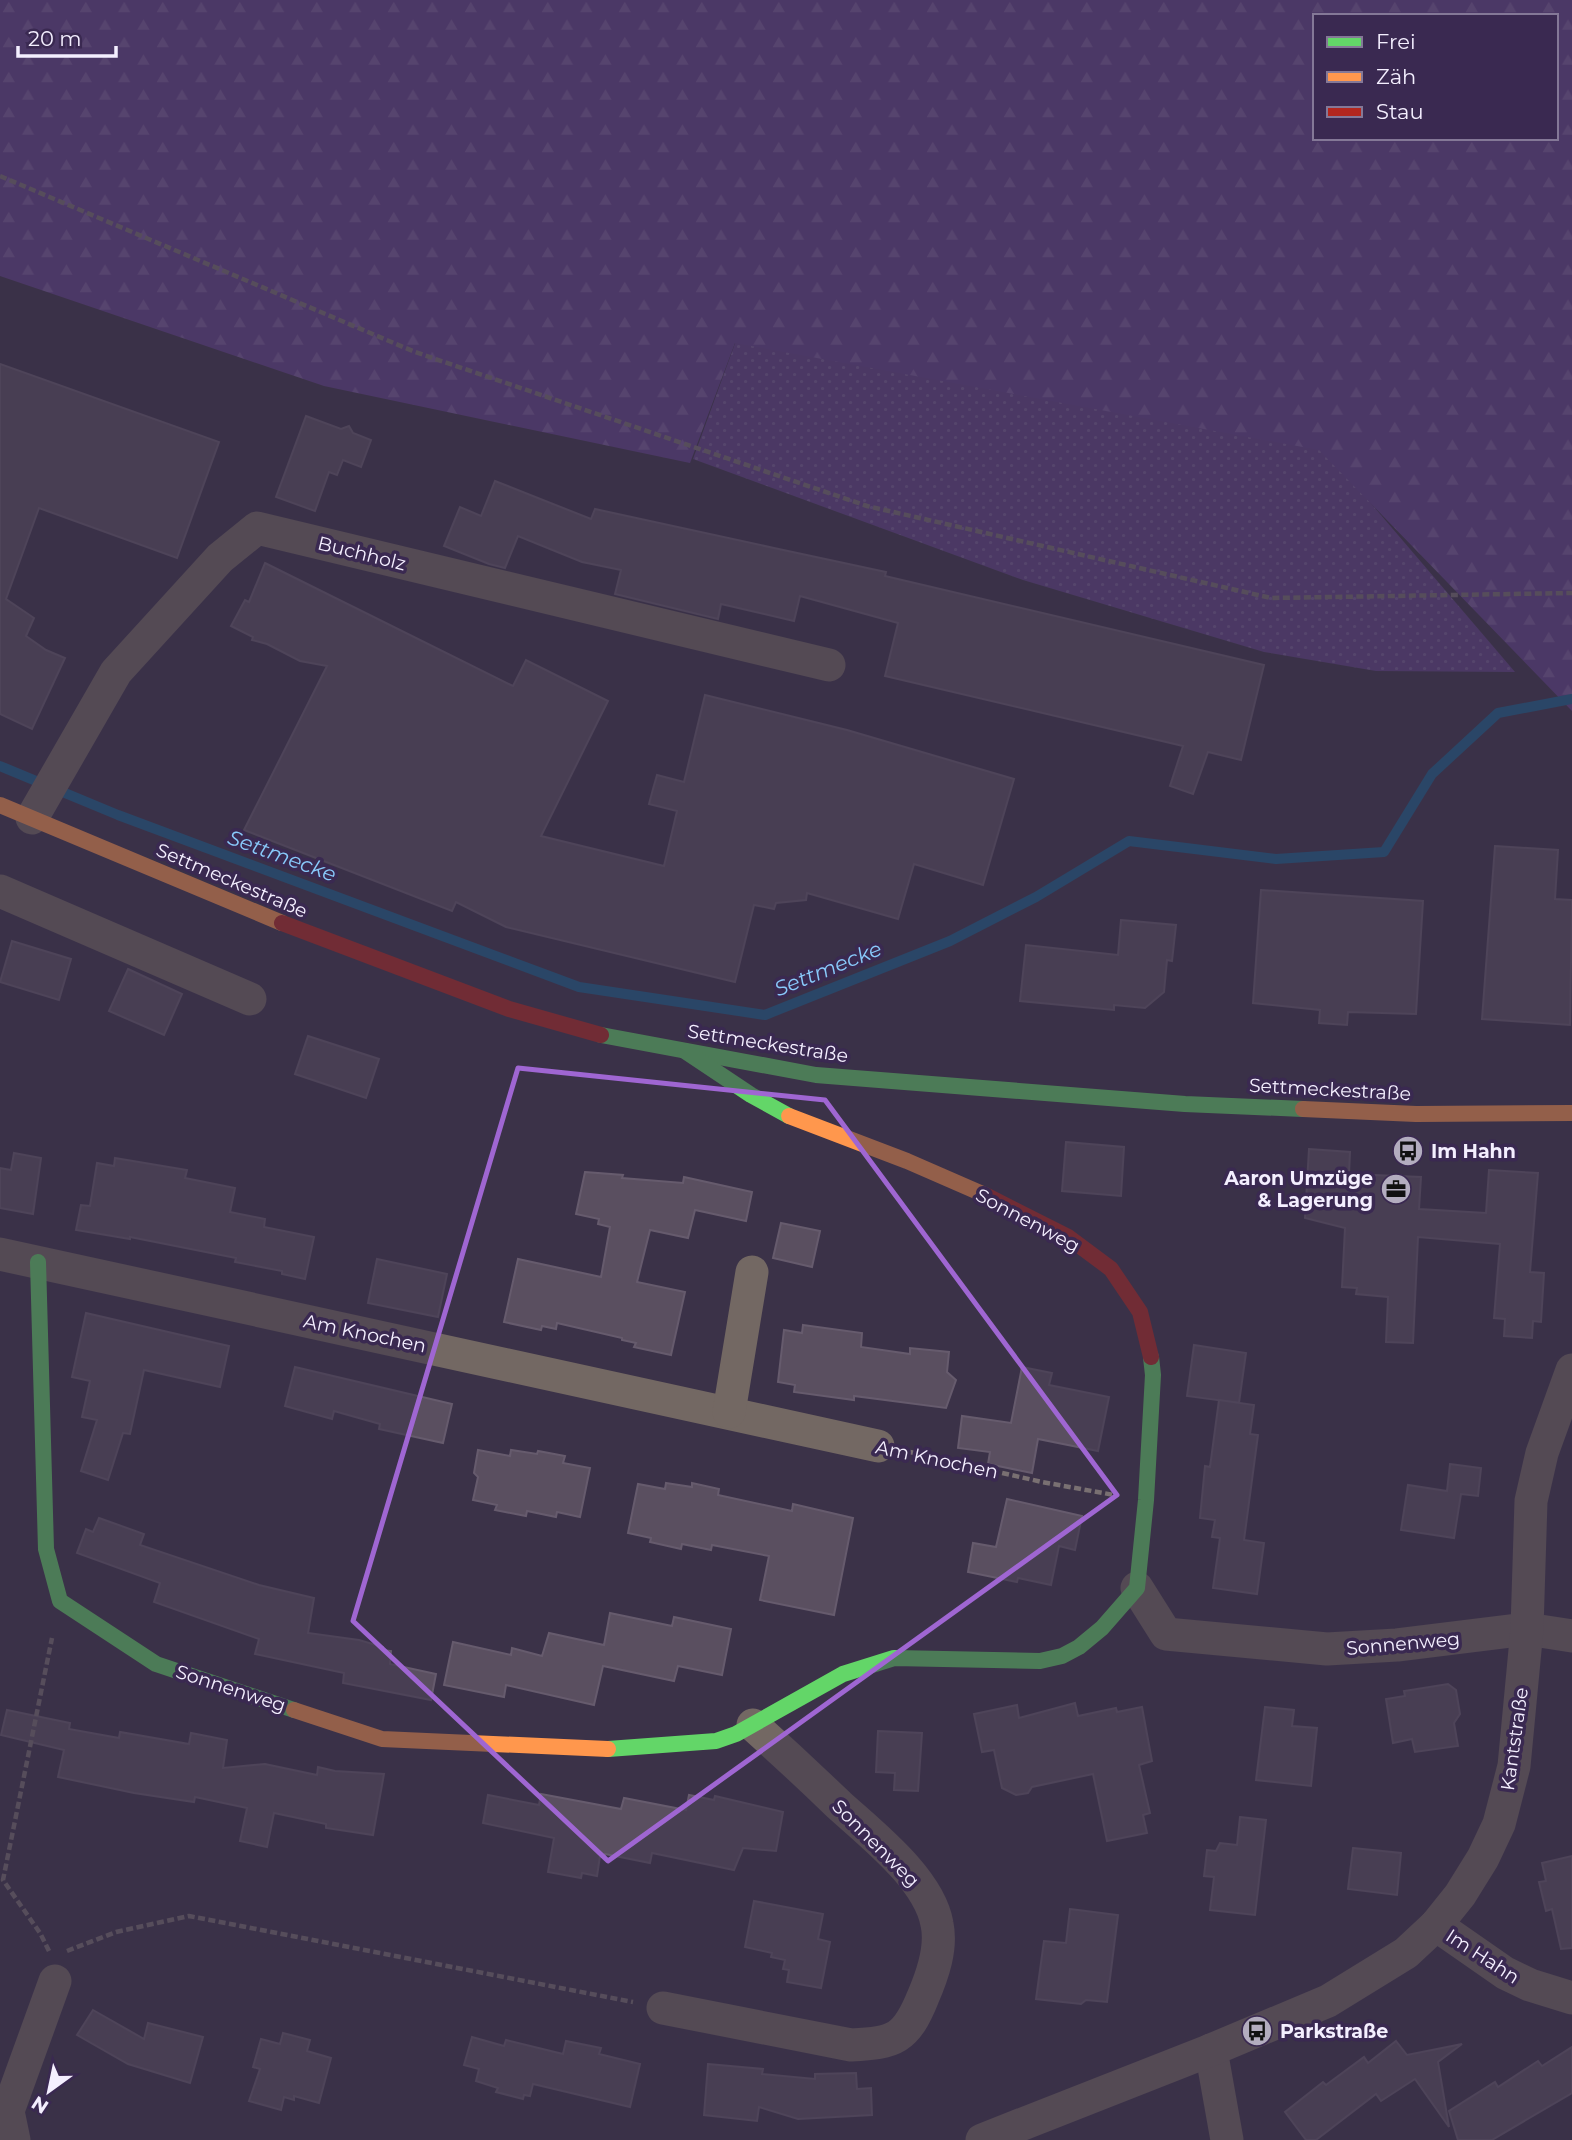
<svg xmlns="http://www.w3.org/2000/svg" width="1572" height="2140" font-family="Montserrat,sans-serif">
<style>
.grass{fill:url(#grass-dots)}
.forest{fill:url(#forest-firs);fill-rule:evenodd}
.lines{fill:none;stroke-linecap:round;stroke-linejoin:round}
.stream{stroke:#18608c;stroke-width:10}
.building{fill:#5a4f60;stroke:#665b6d;stroke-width:2}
.path{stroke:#797072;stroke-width:4.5;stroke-dasharray:7 3.5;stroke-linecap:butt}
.street{stroke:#736863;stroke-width:33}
.fast{stroke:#63d668;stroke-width:16}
.slow{stroke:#ff974d;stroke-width:16}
.jam{stroke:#b3261e;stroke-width:16}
.marked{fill:none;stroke:#9f66d2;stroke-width:5;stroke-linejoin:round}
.labels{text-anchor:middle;stroke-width:7;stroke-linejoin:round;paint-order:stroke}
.street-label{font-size:19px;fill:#f4efff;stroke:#3a2951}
.poi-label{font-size:19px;font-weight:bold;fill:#f4efff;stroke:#3a2951;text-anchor:start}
.water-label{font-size:21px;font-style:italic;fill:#89cafb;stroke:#3a2951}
</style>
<defs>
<pattern id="grass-dots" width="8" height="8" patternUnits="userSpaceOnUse" patternTransform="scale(1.75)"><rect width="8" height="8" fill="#5f4285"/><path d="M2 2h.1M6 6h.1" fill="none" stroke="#775e97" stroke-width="1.8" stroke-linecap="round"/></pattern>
<pattern id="forest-firs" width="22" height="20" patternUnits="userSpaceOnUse" patternTransform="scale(1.75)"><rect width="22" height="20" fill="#61408a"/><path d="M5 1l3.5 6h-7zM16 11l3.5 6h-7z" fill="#785c9c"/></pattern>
</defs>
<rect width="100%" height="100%" fill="#3b3248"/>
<path class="grass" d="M737 338 1322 446 1515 672 1376 671 1264 652 1023 580 693 459Z"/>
<path class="forest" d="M0 0H1572V711L1319 450 735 343 690 463 324 386 0 276ZM1315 16H1556V138H1315Z"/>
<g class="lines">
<path class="stream" d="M0 766 118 815 579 987 765 1015 950 941 1036 897 1129 841 1276 859 1384 852 1432 774 1498 713 1572 699"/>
</g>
<g class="building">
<path d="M0 364 219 442 177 558 39 508 6 599 34 618 26 636 46 650 65 658 32 729 0 714Z"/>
<path d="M306 416 341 429 349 426 353 433 371 440 361 467 343 460 337 475 329 472 315 511 276 497Z"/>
<path d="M495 481 591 519 595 509 774 548 886 572 885 576 1264 665 1241 760 1208 752 1193 794 1170 786 1183 746 885 676 898 623 800 596 794 621 721 604 718 619 615 594 621 570 582 562 518 536 505 568 489 564 444 546 460 507 481 516Z"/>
<path d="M265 563 513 686 526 660 608 701 541 836 664 866 677 811 649 804 653 789 657 775 684 782 705 695 847 730 1014 779 983 885 914 864 898 919 807 893 806 900 776 903 774 909 754 905 735 982 506 927 456 902 452 911 244 830 327 666 300 661 267 644 252 640 253 637 231 626 245 600 249 602Z"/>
<path d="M1495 846 1558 850 1555 899 1572 900 1570 1025 1482 1019Z"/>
<path d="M1261 890 1423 901 1416 1014 1348 1012 1347 1025 1319 1023 1320 1010 1253 1003Z"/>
<path d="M1121 920 1176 925 1172 961 1167 960 1164 992 1145 1008 1114 1005V1010L1020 1001 1026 945 1118 955Z"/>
<path d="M12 941 71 959 59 1000 0 982Z"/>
<path d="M128 969 182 994 164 1035 109 1011Z"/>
<path d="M308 1036 379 1059 366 1098 295 1074Z"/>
<path d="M1066 1142 1124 1147 1121 1196 1062 1191Z"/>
<path d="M1309 1149 1350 1152 1349 1174 1421 1177 1419 1209 1486 1213 1489 1170 1538 1173 1530 1272 1544 1273 1541 1322 1533 1321 1532 1338 1504 1336 1505 1319 1494 1318 1500 1244 1418 1237 1413 1343 1386 1342 1388 1297 1356 1294 1357 1288 1342 1287 1345 1228 1305 1218Z"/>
<path d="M14 1153 41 1158 33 1214 0 1208V1168L11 1170Z"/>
<path d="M115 1158 187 1170 185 1178 235 1188 230 1212 265 1219 264 1227 314 1237 305 1279 282 1274V1271L235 1262 236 1258 130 1237V1239L76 1230 81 1205 90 1206 97 1163 114 1166Z"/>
<path d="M585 1172 623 1175 622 1178 683 1183 684 1177 752 1192 746 1221 695 1210 688 1238 650 1230 637 1282 685 1292 671 1355 634 1347 636 1343 622 1340V1338L557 1323 556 1329 542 1326 541 1330 504 1322 518 1259 601 1277 610 1227 598 1224 599 1219 576 1214Z"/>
<path d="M781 1223 820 1231 812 1267 773 1258Z"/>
<path d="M377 1259 447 1274 438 1317 368 1303Z"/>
<path d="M86 1313 229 1346 220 1387 144 1370 130 1434 123 1433 108 1480 81 1471 97 1420 82 1417 90 1381 72 1377Z"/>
<path d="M803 1325 862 1333 861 1347 910 1354V1348L949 1352 947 1372 956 1380 946 1408 854 1396V1400L794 1392 795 1385 778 1382 784 1330 802 1333Z"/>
<path d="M1194 1345 1246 1353 1239 1403 1187 1396Z"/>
<path d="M295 1367 452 1404 443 1443 379 1429 380 1424 334 1411 332 1419 285 1406Z"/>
<path d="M1022 1367 1052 1373 1049 1385 1109 1397 1098 1451 1038 1439 1032 1473 988 1464 990 1452 958 1448 962 1416 1011 1423Z"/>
<path d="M1219 1400 1254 1405 1250 1434 1258 1435 1244 1540 1264 1543 1257 1594 1213 1588 1220 1538 1212 1537 1215 1520 1200 1518 1205 1466 1210 1467Z"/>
<path d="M478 1450 510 1456 511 1450 537 1454 538 1451 565 1456 563 1463 590 1468 580 1517 557 1512 556 1517 527 1511 526 1516 495 1510 497 1505 473 1500 478 1477 474 1473Z"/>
<path d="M1450 1464 1481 1468 1478 1496 1461 1494 1454 1538 1401 1530 1408 1485 1447 1491Z"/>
<path d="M666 1483 692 1487V1483L719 1489 718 1495 792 1511 793 1504 853 1518 834 1615 760 1600 769 1556 712 1545 711 1550 682 1544 681 1549 650 1542 651 1538 628 1533 638 1484 665 1489Z"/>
<path d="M1007 1499 1082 1516 1075 1550 1059 1546 1051 1585 1018 1578 1017 1582 968 1572 973 1543 996 1547Z"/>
<path d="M99 1518 144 1534 140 1545 259 1585 314 1598 308 1633 359 1640 383 1647V1650L391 1651 390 1664 436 1674 431 1700 343 1683 344 1673 255 1654 259 1639 154 1602 160 1583 77 1553 86 1529 93 1532Z"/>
<path d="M610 1613 672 1626 674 1617 731 1629 722 1675 678 1666 674 1681 603 1666 594 1705 506 1685 504 1697 444 1685 453 1642 511 1655 512 1648 542 1656 549 1633 604 1645Z"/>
<path d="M1448 1684 1456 1690 1460 1714 1454 1723 1458 1746 1415 1752 1412 1739 1393 1743 1386 1699 1405 1696 1404 1691Z"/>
<path d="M1075 1703 1078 1716 1116 1708 1117 1712 1142 1707 1152 1761 1139 1765 1150 1813 1143 1815 1147 1833 1107 1841 1093 1774 1032 1787 1028 1793 1016 1795 1002 1788 994 1750 982 1752 974 1714 1017 1705 1019 1718Z"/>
<path d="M1265 1707 1294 1710 1292 1726 1317 1728 1311 1786 1256 1780Z"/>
<path d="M7 1710 70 1723 69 1729 119 1738 120 1732 189 1744 191 1733 227 1740 223 1768 265 1764 317 1775 318 1767 335 1771 384 1774 373 1835 326 1828V1824L274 1813 267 1847 240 1841 247 1808 195 1797 194 1802 134 1793 58 1777 64 1750 1 1735Z"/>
<path d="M878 1731 922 1733 918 1791 894 1790 895 1773 876 1772Z"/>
<path d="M541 1794 621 1809 624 1798 686 1810 689 1795 714 1800 715 1796 783 1812 776 1851 743 1848 734 1870 652 1853 650 1863 605 1854V1857L600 1856 597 1876 582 1873 581 1878 548 1872 554 1838 483 1823 488 1795 539 1805Z"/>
<path d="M1240 1817 1266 1820 1255 1915 1210 1910 1214 1877 1204 1876 1207 1850 1216 1851 1220 1843 1237 1845Z"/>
<path d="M1353 1848 1401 1853 1397 1895 1348 1889Z"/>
<path d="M1572 1856V1948L1561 1949 1552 1909 1546 1911 1539 1882 1546 1881 1542 1863Z"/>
<path d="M754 1901 823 1914 818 1939 830 1942 821 1988 787 1982 789 1970 783 1969 785 1960 771 1957 772 1953 745 1947Z"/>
<path d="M1070 1909 1118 1915 1107 2002 1086 2000 1081 2004 1036 1999 1044 1941 1066 1943Z"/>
<path d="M93 2010 144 2039 148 2023 203 2037 190 2083 128 2064 77 2035Z"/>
<path d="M283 2033 310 2040 307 2051 331 2058 319 2103 294 2096V2100L284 2097 281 2110 249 2101 260 2069 253 2067 261 2039 280 2044Z"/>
<path d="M472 2037 504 2046 506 2040 563 2054 566 2041 601 2048 599 2054 640 2064 630 2107 533 2084 530 2096 524 2095 523 2099 496 2092 498 2088 476 2081 479 2069 464 2065Z"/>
<path d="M1396 2041 1407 2055 1462 2044 1438 2062 1449 2127 1415 2079 1381 2101 1376 2094 1316 2140H1306L1285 2112 1323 2082 1326 2085 1364 2057 1368 2063Z"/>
<path d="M1572 2047V2093L1492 2140H1458L1449 2111 1495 2082 1498 2087 1538 2061 1542 2066Z"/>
<path d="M708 2064 763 2069 762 2074 815 2079V2074L856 2073 857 2089 871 2088 872 2115 798 2119 759 2107 757 2121 704 2115Z"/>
</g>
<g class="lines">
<g class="path">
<path d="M0 176 415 352 867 506 1271 598 1572 593"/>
<path d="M910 1452 1042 1482 1114 1495"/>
<path d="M49 1951 40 1933 3 1880 52 1638"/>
<path d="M67 1951 116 1932 189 1916 633 2002"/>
</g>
<g class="street">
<path d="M32 818 116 672 220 558 257 528 829 665"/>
<path d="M0 891 250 999"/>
<path d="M0 1254 878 1446"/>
<path d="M729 1412 752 1272"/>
<path d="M1137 1588 1166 1634 1327 1649 1397 1645 1527 1629 1572 1636"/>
<path d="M1436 1925 1505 1973 1530 1985 1572 1998"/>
<path d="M663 2008 851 2045C895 2043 906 2039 923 1997 933 1974 942 1948 937 1924 929 1879 872 1835 839 1805 811 1778 782 1751 753 1725"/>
<path d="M1211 2050 1227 2140"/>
<path d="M14 2140 8 2111 55 1981"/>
<path d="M982 2140 1211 2050 1328 2001 1406 1953 1436 1925 1460 1895 1483 1858 1499 1824 1514 1766 1527 1629 1531 1501 1542 1453 1572 1370"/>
</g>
<g class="fast">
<path d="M601 1035 816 1075 1185 1104 1303 1109"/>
<path d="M685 1051 751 1095 789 1116"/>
<path d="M38 1262 46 1549 60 1601 156 1664 294 1710"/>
<path d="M608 1749 716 1741 736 1734 843 1674 894 1658 1040 1661 1062 1656 1079 1647 1102 1628 1137 1588 1146 1500 1153 1375 1151 1357"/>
</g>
<g class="slow">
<path d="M0 805 282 923"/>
<path d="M1303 1109 1416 1114 1572 1113"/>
<path d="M789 1116 907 1161 985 1195"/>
<path d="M294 1710 382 1739 608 1749"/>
</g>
<g class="jam">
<path d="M282 923 509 1009 601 1035"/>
<path d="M985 1195 1068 1237 1111 1269 1140 1312 1151 1357"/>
</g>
</g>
<path d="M0 0H1572V2140H0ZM518 1068 825 1100 1117 1495 608 1861 353 1621Z" fill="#3b3248" fill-opacity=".55" fill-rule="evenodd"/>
<path class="marked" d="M518 1068 825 1100 1117 1495 608 1861 353 1621Z"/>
<defs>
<g id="bus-disc" transform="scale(1.575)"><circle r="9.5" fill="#b3adbf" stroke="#3a2951"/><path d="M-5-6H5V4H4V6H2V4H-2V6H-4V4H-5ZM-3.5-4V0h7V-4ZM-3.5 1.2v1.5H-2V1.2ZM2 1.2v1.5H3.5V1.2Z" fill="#111"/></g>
<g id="office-disc" transform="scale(1.575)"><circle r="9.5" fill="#b3adbf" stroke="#3a2951"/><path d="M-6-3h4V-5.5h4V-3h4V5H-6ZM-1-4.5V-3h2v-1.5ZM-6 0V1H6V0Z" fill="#111"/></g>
</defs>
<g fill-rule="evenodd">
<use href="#bus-disc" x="1408" y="1151"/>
<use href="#office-disc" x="1396" y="1189"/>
<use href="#bus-disc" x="1257" y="2031"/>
</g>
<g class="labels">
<g class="street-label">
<text transform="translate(362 553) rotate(14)" y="7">Buchholz</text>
<text transform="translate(232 880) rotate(23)" y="7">Settmeckestraße</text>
<text transform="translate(768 1043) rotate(9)" y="7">Settmeckestraße</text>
<text transform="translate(1330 1089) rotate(3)" y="7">Settmeckestraße</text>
<text transform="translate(1028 1220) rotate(28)" y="7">Sonnenweg</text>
<text transform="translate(365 1333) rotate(12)" y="7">Am Knochen</text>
<text transform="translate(937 1459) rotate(12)" y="7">Am Knochen</text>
<text transform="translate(1403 1643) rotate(-5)" y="7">Sonnenweg</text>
<text transform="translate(231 1688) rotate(18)" y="7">Sonnenweg</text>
<text transform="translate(1514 1739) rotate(-82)" y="7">Kantstraße</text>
<text transform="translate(876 1843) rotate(45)" y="7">Sonnenweg</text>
<text transform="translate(1483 1956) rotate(33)" y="7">Im Hahn</text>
</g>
<g class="poi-label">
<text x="1431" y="1158">Im Hahn</text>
<text x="1373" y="1185" text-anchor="end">Aaron Umzüge<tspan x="1373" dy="22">&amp; Lagerung</tspan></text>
<text x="1280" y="2038">Parkstraße</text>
</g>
<g class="water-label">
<text transform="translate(282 856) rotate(20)" y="7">Settmecke</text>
<text transform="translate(828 969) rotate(-22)" y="7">Settmecke</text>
</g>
</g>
<rect x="1313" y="14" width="245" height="126" fill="#3a2951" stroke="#847897" stroke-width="2"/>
<rect x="1327" y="37" width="35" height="10" fill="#63d668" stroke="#847897" stroke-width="2"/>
<text x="1376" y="49" font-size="21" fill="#f4efff">Frei</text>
<rect x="1327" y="72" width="35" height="10" fill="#ff974d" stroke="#847897" stroke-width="2"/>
<text x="1376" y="84" font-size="21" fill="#f4efff">Zäh</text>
<rect x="1327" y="107" width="35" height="10" fill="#b3261e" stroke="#847897" stroke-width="2"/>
<text x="1376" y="119" font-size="21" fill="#f4efff">Stau</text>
<g transform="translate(49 2091) rotate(213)" stroke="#3a2951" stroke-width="5" paint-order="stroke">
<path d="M0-5L12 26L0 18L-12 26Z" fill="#f4efff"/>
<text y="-10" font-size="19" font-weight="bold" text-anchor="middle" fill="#f4efff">N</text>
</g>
<path d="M18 46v10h98v-10" fill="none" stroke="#f4efff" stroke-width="3.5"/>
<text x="28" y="46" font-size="21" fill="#f4efff" stroke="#3a2951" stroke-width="5" paint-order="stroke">20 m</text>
</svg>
